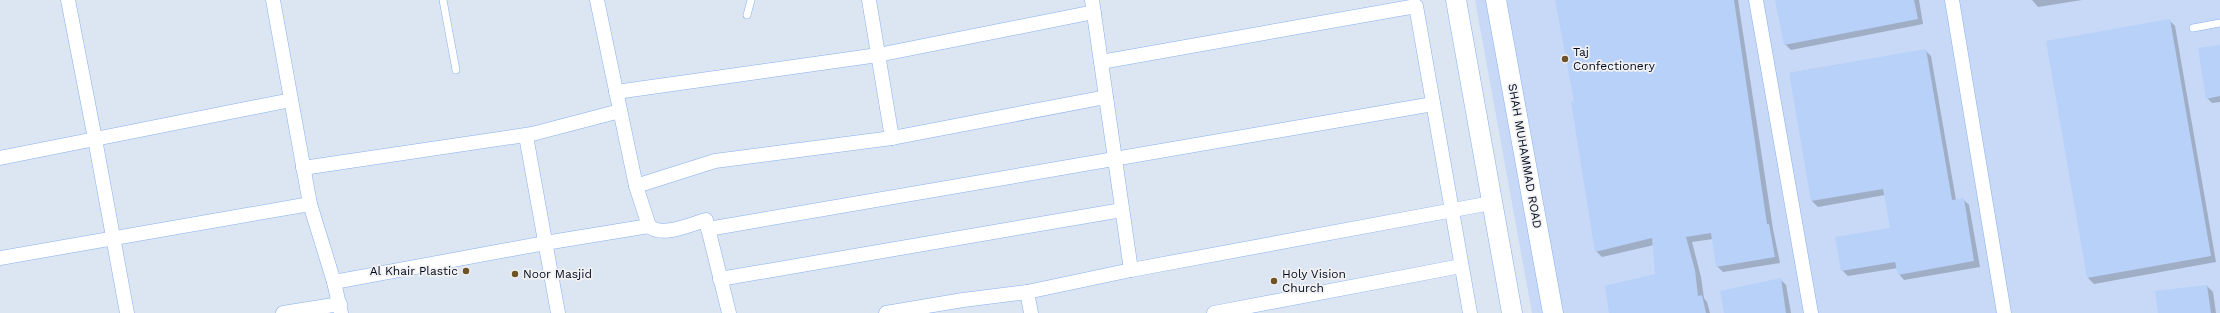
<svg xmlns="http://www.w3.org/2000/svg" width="2220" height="313" font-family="'Work Sans',sans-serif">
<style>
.built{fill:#c7d9f7}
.shadow{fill:#0003}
.building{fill:#b8d1f9}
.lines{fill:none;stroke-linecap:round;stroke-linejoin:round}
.lane-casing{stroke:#87aff0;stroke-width:8}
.street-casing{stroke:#87aff0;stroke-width:15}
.secondary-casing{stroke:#87aff0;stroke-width:21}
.lane{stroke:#fff;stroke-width:7}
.street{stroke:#fff;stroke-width:14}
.secondary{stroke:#fff;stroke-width:20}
.poi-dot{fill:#6d5325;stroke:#f1f1f1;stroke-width:1.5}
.labels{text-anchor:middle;stroke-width:3.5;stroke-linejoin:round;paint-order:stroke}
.poi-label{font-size:12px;fill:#010a21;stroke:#f1f1f1;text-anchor:start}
.street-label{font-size:12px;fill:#010a21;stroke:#f1f1f1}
</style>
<rect width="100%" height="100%" fill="#dce5f2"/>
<path class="built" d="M1475 0H2220V313H1532Z"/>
<g class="shadow">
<path d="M1556 0H1738L1773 229 1780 263 1723 272 1717 266 1713 239 1692 242 1701 277 1704 298 1707 302 1710 313H1610L1656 275 1654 245 1602 257 1596 251 1575 102Z"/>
<path d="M1776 0H1919L1923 24 1791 50 1785 44Z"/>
<path d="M2032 0H2082L2038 7Z"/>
<path d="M2169 20 2175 26 2216 262 2094 284 2088 278Z"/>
<path d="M2220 46V102L2212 103 2207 98Z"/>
<path d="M1925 50 1931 56 1956 200 1963 199 1969 205 1980 267 1904 280 1899 274 1898 268 1848 276 1842 270 1891 229 1885 195 1818 207 1812 201 1790 73Z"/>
<path d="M1780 279 1786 285 1791 313H1725Z"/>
<path d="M2207 286 2213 292 2216 313H2159Z"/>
</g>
<g class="building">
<path d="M1555 0H1734L1767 224H1769L1775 257 1716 267 1711 233 1686 237 1695 270 1698 296 1702 295 1706 313H1609L1605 286 1655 274 1652 238 1595 252 1571 102 1574 101Z"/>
<path d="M1775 0H1914L1918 19 1784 45Z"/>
<path d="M2170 19 2211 256 2087 278 2046 41Z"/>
<path d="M2220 45V96L2206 99 2198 48Z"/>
<path d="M1926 49 1952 200 1964 198 1974 261 1898 275 1895 262 1841 271 1835 237 1890 228 1883 189 1811 201 1789 73Z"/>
<path d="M1781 278 1786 313H1724L1720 291Z"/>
<path d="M2207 285 2211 313H2158L2155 291Z"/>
</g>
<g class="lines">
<g class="lane-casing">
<g id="lane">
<path d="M443 0 456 70"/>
<path d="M747 15 751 0"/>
<path d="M2193 28 2220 23"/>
</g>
</g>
<g class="street-casing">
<g id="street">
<path d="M273 0 310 204 334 282 341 313"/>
<path d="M597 0 636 186 649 226C662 238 691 224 706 220L729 313"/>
<path d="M869 0 892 138"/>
<path d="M1092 0 1131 270"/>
<path d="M1756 0 1811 313"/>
<path d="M1952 0 2004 313"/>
<path d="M1101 62 1416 6 1470 313"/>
<path d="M616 92 878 55 1094 12"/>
<path d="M526 136 558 313"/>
<path d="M0 158 95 139 68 0"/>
<path d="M303 168 532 134 620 111"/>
<path d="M636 186 715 161 892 138 1106 97"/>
<path d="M708 229 1433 104"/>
<path d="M0 258 310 204"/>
<path d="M720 279 1122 210"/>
<path d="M334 282 545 243 649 226"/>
<path d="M1027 292 1031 313"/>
<path d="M127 313 95 139 291 100"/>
<path d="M283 313 340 304"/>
<path d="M886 313 963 300 1027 292 1131 270 1491 203"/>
<path d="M1214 313 1461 266"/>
</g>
</g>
<g class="secondary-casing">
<g id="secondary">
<path d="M1456 0 1512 313"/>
<path d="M1496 0 1553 313"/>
</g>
</g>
<use href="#lane" class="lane"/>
<use href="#street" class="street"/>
<use href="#secondary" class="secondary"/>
</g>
<g class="poi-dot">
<circle cx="1565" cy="59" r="4"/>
<circle cx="466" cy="271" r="4"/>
<circle cx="515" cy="274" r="4"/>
<circle cx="1274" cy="281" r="4"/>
</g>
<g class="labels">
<g class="poi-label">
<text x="1573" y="56">Taj<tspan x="1573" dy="14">Confectionery</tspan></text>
<text x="458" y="275" text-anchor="end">Al Khair Plastic</text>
<text x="523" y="278">Noor Masjid</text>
<text x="1282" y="278">Holy Vision<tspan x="1282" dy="14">Church</tspan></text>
</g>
<g class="street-label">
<text transform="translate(1525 156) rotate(80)" y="4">SHAH MUHAMMAD ROAD</text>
</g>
</g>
</svg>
